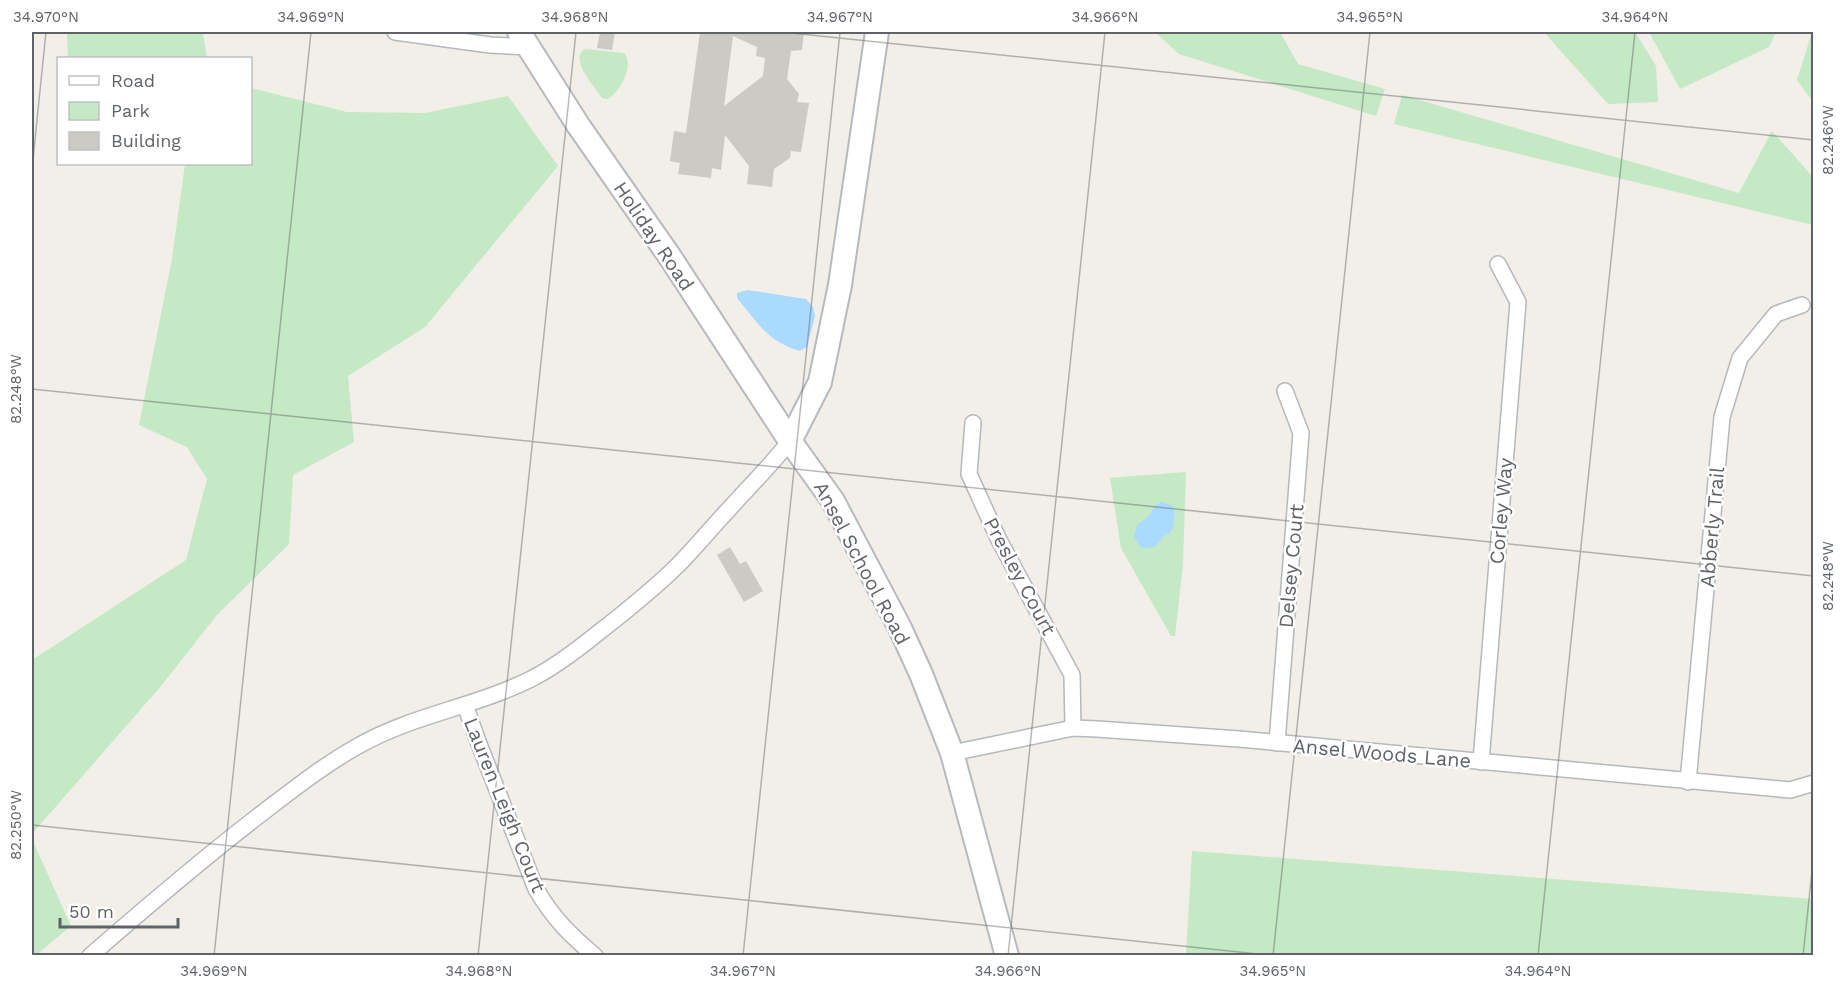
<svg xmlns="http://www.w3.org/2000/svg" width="1845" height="987" font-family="'Work Sans',sans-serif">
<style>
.green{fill:#c5e8c5}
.water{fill:#aadaff}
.building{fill:#cccac5;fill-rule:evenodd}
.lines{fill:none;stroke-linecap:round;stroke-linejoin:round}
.street-casing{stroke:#b5b8bc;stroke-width:18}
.secondary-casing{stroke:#b6babf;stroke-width:26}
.street{stroke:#fff;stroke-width:15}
.secondary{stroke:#fff;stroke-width:22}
.ticks{fill:none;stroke:#5f6368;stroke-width:1.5;stroke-opacity:0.45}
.labels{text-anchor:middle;stroke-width:5;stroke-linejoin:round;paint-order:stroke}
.street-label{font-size:20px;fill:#5f6368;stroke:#fff}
.neatline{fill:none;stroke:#5f6368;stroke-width:2}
.ticks-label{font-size:15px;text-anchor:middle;fill:#5f6368}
</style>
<rect width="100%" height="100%" fill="#f1efe8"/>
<g class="green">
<path d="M67 32H187L203 34 207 58H68Z"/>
<path d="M1157 32H1280L1298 64 1385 89 1376 116 1179 54 1156 33Z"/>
<path d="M1544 32H1635L1656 66 1658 102 1608 104Z"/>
<path d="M1649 32H1776L1769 47 1680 89Z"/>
<path d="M1812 32H1814L1813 102 1797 80Z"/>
<path d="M585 49 624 53C635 66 620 91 608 99L602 98C595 87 568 59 585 49Z"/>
<path d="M251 88 347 112 425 113 508 96 558 166 425 327 348 376 354 442 293 475 289 544 216 616 161 686 32 834V660L186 560 207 479 187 447 139 425 172 259 185 164H250Z"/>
<path d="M1402 95 1739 193 1772 131 1813 177V225L1394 124Z"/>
<path d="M1186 472 1183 564 1175 636H1171L1121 548 1110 478Z"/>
<path d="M32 839 71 926 35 956 32 955Z"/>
<path d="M1192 851 1813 899V955H1186Z"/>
</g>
<g class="water">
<path d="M748 290 806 299 813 307 815 316 807 347 799 351C766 340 758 323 737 298V293Z"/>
<path d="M1162 502 1173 506 1175 515 1173 521 1174 525 1170 533 1163 537 1155 547 1146 548 1140 547 1134 537 1137 525 1150 515 1155 505Z"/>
</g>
<g class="building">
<path d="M600 32H615L612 50 597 48Z"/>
<path d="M700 32H804L802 50 791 51 787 79 799 94 797 102 809 103 801 152 791 151 790 158 774 169 772 187 747 184 749 166 725 135 721 170 712 168 711 178 678 174 680 163 670 161 674 131 686 133ZM733 36 757 47 756 56 765 58 763 76 724 106Z"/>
<path d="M730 547 740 564 746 561 763 591 744 602 717 555Z"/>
</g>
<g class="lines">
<g class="street-casing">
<g id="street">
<path d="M395 32 490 45 528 47"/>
<path d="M973 423 969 474 998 538 1072 675 1073 728"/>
<path d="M465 705 479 744 536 889C553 918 569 934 595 956"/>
<path d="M1277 743 1301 433 1285 391"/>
<path d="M952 753 1073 728 1097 729 1239 739 1790 790 1814 783"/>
<path d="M1481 762 1518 302 1498 264"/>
<path d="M1688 782 1722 417 1740 358 1776 314 1802 305"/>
<path d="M90 956C145 908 200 861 257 817 290 792 322 766 358 746 412 715 475 707 531 679 555 667 577 650 598 633 625 612 653 590 678 565 696 547 712 527 730 508 750 486 771 465 790 441"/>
</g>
</g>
<g class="secondary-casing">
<g id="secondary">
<path d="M519 32 578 125 670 257 790 441"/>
<path d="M877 32 840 285 820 382 790 441 833 501 900 628 921 674 952 753 1007 956"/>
</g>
</g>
<use href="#street" class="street"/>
<use href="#secondary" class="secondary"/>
</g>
<path class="ticks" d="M782 32 1814 140M32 169 46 32M32 389 1814 576M32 825 1276 956M214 956 311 32M478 956 576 32M743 956 840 32M1008 956 1105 32M1273 956 1370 32M1538 956 1635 32M1803 956 1814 852"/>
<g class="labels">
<g class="street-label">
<text transform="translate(654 236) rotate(56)" y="7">Holiday Road</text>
<text transform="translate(1501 511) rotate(-85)" y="7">Corley Way</text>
<text transform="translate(1712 527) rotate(-85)" y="7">Abberly Trail</text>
<text transform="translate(862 563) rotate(62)" y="7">Ansel School Road</text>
<text transform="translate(1291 566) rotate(-85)" y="7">Delsey Court</text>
<text transform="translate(1020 576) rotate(62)" y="7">Presley Court</text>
<text transform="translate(1382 753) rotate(5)" y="7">Ansel Woods Lane</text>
<text transform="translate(505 805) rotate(68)" y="7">Lauren Leigh Court</text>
</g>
</g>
<rect width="1845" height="987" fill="none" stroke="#ffffff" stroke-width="66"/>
<rect x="57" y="57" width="195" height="108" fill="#ffffff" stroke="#bfc1c3" stroke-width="1.5"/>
<rect x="69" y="76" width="30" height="9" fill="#ffffff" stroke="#bfc1c3" stroke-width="1.5"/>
<text x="111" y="87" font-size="18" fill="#5f6368">Road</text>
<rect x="69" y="102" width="30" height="18" fill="#c5e8c5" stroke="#bfc1c3" stroke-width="1.5"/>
<text x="111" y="117" font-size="18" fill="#5f6368">Park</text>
<rect x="69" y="132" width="30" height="18" fill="#cccac5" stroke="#bfc1c3" stroke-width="1.5"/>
<text x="111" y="147" font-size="18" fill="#5f6368">Building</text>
<path d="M60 918v9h118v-9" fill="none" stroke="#5f6368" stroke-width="3"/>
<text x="69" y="918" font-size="18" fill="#5f6368" stroke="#ffffff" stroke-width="4.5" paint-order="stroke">50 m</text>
<rect x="33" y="33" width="1779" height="921" class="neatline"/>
<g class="ticks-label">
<text x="46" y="22">34.970°N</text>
<text x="311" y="22">34.969°N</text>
<text x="575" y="22">34.968°N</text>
<text x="840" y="22">34.967°N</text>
<text x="1105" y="22">34.966°N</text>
<text x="1370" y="22">34.965°N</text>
<text x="1635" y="22">34.964°N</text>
<text transform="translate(1828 140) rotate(-90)" y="5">82.246°W</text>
<text transform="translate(16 389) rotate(-90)" y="5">82.248°W</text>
<text transform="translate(1828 576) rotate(-90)" y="5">82.248°W</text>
<text transform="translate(16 825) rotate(-90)" y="5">82.250°W</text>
<text x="214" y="976">34.969°N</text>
<text x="479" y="976">34.968°N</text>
<text x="743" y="976">34.967°N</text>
<text x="1008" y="976">34.966°N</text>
<text x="1273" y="976">34.965°N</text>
<text x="1538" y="976">34.964°N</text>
</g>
</svg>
